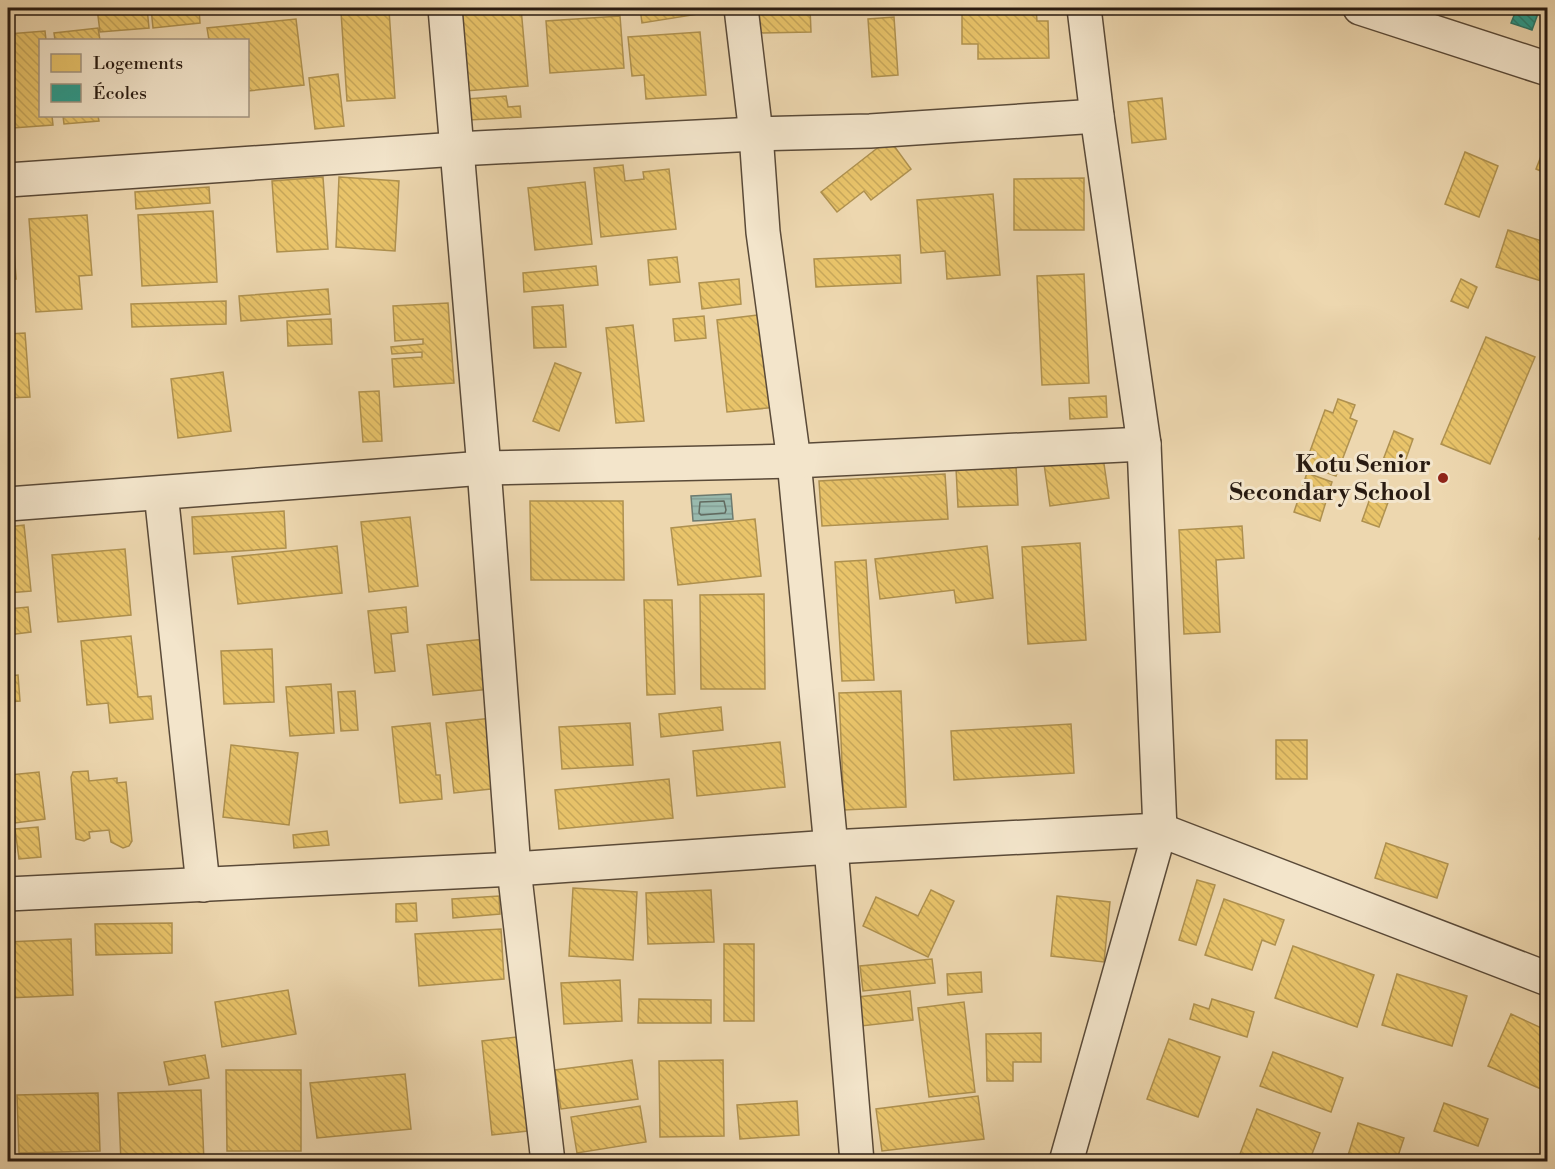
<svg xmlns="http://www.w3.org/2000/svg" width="1555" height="1169" font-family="'Libre Bodoni',serif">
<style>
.water{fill:url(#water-rules);stroke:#6c7a6f;stroke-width:1.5}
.homes{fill:url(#homes-back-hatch);stroke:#af914f;stroke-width:1.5}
.schools{fill:url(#schools-back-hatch);stroke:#2a7669;stroke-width:1.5}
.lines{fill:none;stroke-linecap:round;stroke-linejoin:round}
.shore{stroke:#616a5f;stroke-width:1.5}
.street-casing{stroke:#5a4a38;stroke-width:36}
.street{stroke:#f3e5cb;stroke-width:33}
.poi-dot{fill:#8f2418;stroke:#f3e5cb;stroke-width:2}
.labels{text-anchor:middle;stroke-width:6;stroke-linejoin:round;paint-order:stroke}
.poi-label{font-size:24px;font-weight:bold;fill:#291b11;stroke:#f3e5cb;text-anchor:end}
</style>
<defs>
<pattern id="water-rules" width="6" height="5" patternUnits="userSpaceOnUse" patternTransform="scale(1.5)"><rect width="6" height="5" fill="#99b9ad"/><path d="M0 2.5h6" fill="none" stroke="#849e94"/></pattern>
<pattern id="homes-back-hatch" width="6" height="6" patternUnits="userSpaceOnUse" patternTransform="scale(1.5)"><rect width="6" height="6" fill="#e9c46a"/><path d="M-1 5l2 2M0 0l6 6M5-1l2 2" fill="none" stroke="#c8a85b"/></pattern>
<pattern id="schools-back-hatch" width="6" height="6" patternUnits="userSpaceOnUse" patternTransform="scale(1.5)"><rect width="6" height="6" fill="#2a9d8f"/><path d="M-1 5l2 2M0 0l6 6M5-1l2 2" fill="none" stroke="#247f73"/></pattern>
</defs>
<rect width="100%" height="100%" fill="#edd7af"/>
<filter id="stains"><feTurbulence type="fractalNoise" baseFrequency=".00333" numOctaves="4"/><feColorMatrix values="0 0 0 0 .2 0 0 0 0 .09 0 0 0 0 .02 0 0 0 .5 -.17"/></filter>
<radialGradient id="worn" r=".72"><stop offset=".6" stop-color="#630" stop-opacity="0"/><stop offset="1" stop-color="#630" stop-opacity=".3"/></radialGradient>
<path class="water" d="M731 494 733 519 693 521 691 496Z"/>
<g class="homes">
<path d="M97 8H147L149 28 100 32Z"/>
<path d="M151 8H199L200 23 153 28Z"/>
<path d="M458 8H521L528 86 465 91Z"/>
<path d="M640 8H704L705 13 642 23Z"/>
<path d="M756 8H810L811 32 757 33Z"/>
<path d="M1004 8H1036L1037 21H1048L1049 58 978 59V44H962V9H1004Z"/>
<path d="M389 10 395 98 347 101 341 12Z"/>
<path d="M620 16 624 68 550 73 546 21Z"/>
<path d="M894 17 898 75 872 77 868 19Z"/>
<path d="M296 19 304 85 248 91V40H209L207 28Z"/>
<path d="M98 28 100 40H55L54 33Z"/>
<path d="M45 31 46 40H40V116H52L53 125 13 128 8 65V34Z"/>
<path d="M700 32 706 95 646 99 644 75 632 76 628 37Z"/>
<path d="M338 74 344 126 315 129 309 78Z"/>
<path d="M506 96 508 107 520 106 521 117 469 120 467 99Z"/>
<path d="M1162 98 1166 139 1132 143 1128 102Z"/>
<path d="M63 116H98L99 121 64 124Z"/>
<path d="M1548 138V174L1536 169Z"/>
<path d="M889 139 911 169 871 200 864 191 837 212 821 192Z"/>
<path d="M1465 152 1498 166 1479 217 1445 204Z"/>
<path d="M623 165 625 181 644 179 643 172 669 169 676 229 601 237 594 168Z"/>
<path d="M323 177 328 249 277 252 272 181Z"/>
<path d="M339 177 399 181 395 251 336 247Z"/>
<path d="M1084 178V230H1014V179Z"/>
<path d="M585 182 592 244 535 250 528 188Z"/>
<path d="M209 187 210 203 136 209 135 192Z"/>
<path d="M993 194 1000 275 947 279 945 251 921 253 917 200Z"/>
<path d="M213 211 217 282 142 286 138 215Z"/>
<path d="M87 215 92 275 79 276 82 309 36 312 29 219Z"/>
<path d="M12 218 16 279H8V219Z"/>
<path d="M1508 230 1548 243V283L1496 267Z"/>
<path d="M900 255 901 283 816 287 814 259Z"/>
<path d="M677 257 680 282 650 285 648 260Z"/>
<path d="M596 266 598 285 524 292 523 273Z"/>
<path d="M1084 274 1089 383 1042 385 1037 276Z"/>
<path d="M739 279 741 304 702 309 699 283Z"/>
<path d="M1461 279 1477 287 1468 308 1451 301Z"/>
<path d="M328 289 330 314 241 321 239 296Z"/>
<path d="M226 301V324L132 327 131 304Z"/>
<path d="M448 303 454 383 394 387 392 359 422 357V352L392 354 391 347 423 344V339L395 341 393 306Z"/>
<path d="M563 305 566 347 534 348 532 307Z"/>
<path d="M767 314 778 407 727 412 717 320Z"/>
<path d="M704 316 706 338 675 341 673 319Z"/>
<path d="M331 319 332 344 288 346 287 321Z"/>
<path d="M633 325 644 421 616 423 606 328Z"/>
<path d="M25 333 30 397 8 398V334Z"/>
<path d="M1486 337 1535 357 1490 464 1441 444Z"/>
<path d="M555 363 581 373 559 431 533 421Z"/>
<path d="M223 372 231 431 178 438 171 379Z"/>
<path d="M379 391 382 441 363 442 359 392Z"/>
<path d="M1106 396 1107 417 1070 419 1069 398Z"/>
<path d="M1338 399 1355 405 1350 418 1357 421 1336 476 1305 465 1325 410 1333 413Z"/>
<path d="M1394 431 1413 439 1403 467 1383 460Z"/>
<path d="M1103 457 1109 498 1050 506 1044 464Z"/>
<path d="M1016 466 1018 505 958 507 956 468Z"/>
<path d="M1307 473 1332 482 1320 521 1294 512Z"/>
<path d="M945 474 948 519 822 526 819 481Z"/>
<path d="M1373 490 1390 497 1379 527 1362 521Z"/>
<path d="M530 501H623L624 580H531Z"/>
<path d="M284 511 286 548 194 554 192 517Z"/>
<path d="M1548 515V542L1539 539Z"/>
<path d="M410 517 418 586 369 592 361 522Z"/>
<path d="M755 519 761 576 678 585 671 528Z"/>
<path d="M24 525 31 591 8 593V527Z"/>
<path d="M1242 526 1244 558 1216 560 1220 632 1184 634 1179 530Z"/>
<path d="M1080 543 1086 640 1028 644 1022 547Z"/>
<path d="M337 546 342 593 238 604 232 557Z"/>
<path d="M987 546 993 598 956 603 954 590 880 599 875 559Z"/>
<path d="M125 549 131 615 58 622 52 555Z"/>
<path d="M866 560 874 680 842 681 835 562Z"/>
<path d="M764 594 765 689H701L700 595Z"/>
<path d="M644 600H672L675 694 647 695Z"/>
<path d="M28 607 31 632 8 635V609Z"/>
<path d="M406 607 408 632 391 634 395 671 375 673 368 611Z"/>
<path d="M131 636 138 697 151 696 153 719 110 723 108 703 87 705 81 641Z"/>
<path d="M485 639 490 689 433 695 427 645Z"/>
<path d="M272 649 274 702 224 704 221 651Z"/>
<path d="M18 675 20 701 8 702V676Z"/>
<path d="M331 684 334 733 290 736 286 687Z"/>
<path d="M355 691 358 730 341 731 338 692Z"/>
<path d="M901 691 906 807 844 810 839 693Z"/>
<path d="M721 707 723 730 661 737 659 714Z"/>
<path d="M492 718 500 788 454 793 446 723Z"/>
<path d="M430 723 436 775H440L442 799 400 803 392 727Z"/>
<path d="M630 723 633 765 562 769 559 727Z"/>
<path d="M1071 724 1074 773 954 780 951 731Z"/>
<rect x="1276" y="740" width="31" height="39"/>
<path d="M780 742 785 787 697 796 693 751Z"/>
<path d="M231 745 298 753 289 825 223 817Z"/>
<path d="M8 768 15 852H8Z"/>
<path d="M88 771 89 781 117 778V783L126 782 132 841 129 846 123 848 111 842 109 830 89 832 90 838 84 841 76 839 71 777 73 772Z"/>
<path d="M39 772 45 819 15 823 10 775Z"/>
<path d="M669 779 673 818 559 829 555 790Z"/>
<path d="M38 827 41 857 19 859 15 829Z"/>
<path d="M327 831 329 845 294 848 293 835Z"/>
<path d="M1386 843 1448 864 1437 898 1375 878Z"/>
<path d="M1197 880 1215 885 1196 945 1179 940Z"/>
<path d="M573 888 637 892 633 960 569 956Z"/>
<path d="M711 890 714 942 648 944 646 893Z"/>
<path d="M931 890 954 901 928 957 863 926 876 897 918 916Z"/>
<path d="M499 896 500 914 453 918 452 899Z"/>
<path d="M1057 896 1110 902 1104 962 1051 956Z"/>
<path d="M1224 899 1284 920 1275 945 1262 940 1252 970 1205 955Z"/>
<path d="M416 903 417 921 396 922V904Z"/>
<path d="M172 923V953L96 955 95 924Z"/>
<path d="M501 929 504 979 419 986 415 934Z"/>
<path d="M71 939 73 995 8 998V942Z"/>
<rect x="724" y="944" width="30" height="77"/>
<path d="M1293 946 1374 975 1357 1027 1275 998Z"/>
<path d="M932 959 935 983 863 991 860 966Z"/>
<path d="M981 972 982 992 948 995 947 974Z"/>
<path d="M1397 974 1467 996 1452 1046 1382 1025Z"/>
<path d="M620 980 622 1021 564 1024 561 983Z"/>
<path d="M288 990 296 1034 222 1047 215 1002Z"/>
<path d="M910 991 913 1020 861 1026 858 997Z"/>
<path d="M639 999 711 1000V1023H638Z"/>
<path d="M1212 999 1254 1012 1247 1037 1190 1019 1194 1004 1209 1009Z"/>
<path d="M964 1002 975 1092 929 1097 918 1008Z"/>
<path d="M1511 1014 1548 1031V1075L1541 1089 1488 1066Z"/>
<path d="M1041 1033V1062H1013V1081H987L986 1034Z"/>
<path d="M526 1036 536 1130 492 1135 482 1041Z"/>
<path d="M1169 1039 1220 1057 1198 1117 1147 1099Z"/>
<path d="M1273 1052 1343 1078 1331 1112 1260 1086Z"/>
<path d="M205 1055 209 1078 169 1085 164 1062Z"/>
<path d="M632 1060 638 1099 561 1109 555 1070Z"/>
<path d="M723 1060 724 1136 660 1137 659 1061Z"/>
<path d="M226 1070H301V1151H227Z"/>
<path d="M405 1074 411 1129 317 1138 310 1083Z"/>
<path d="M8 1079 11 1136H8Z"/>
<path d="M201 1090 204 1162H121L118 1093Z"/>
<path d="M98 1093 100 1151 19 1153 17 1095Z"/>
<path d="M978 1096 984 1139 882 1151 876 1109Z"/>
<path d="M797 1101 799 1135 740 1139 737 1105Z"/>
<path d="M1444 1103 1488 1119 1478 1146 1434 1131Z"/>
<path d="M640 1106 646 1142 577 1153 571 1117Z"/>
<path d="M1257 1109 1320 1133 1309 1162H1237Z"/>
<path d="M1358 1123 1404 1138 1396 1162H1346Z"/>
</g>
<path class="schools" d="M1517 8H1540L1532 30 1511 23Z"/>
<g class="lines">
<path class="shore" d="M724 501 726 510 725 513 701 515 699 513 700 502Z"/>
<g class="street-casing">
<g id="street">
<path d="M445 8 484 468 514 869 548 1162"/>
<path d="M741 8 756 134 763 232 794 461 831 847 857 1162"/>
<path d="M1360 8 1548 69"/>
<path d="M8 180 457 149 756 134 870 131 1097 116"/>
<path d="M161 493 203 885"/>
<path d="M8 504 484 468 794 461 1144 444"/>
<path d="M8 894 514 869 831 847 1160 830 1548 979"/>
<path d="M1066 1162 1160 830 1144 444 1097 116 1084 8"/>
</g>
</g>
<use href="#street" class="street"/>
</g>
<circle class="poi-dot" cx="1443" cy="478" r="6"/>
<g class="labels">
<g class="poi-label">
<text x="1431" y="472">Kotu Senior<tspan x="1431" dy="28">Secondary School</tspan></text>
</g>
</g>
<rect width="1555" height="1169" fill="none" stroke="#edd7af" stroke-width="30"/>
<rect x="9" y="9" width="1537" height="1151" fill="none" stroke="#291b11" stroke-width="3"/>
<rect x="15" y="15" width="1525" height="1139" fill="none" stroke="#291b11" stroke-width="1.5"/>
<rect x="39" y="39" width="210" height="78" fill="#f3e5cb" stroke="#a29481" stroke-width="1.5"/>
<rect x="51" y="54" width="30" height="18" fill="#e9c46a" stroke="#a29481" stroke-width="1.5"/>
<text x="93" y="69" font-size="18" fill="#291b11">Logements</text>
<rect x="51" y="84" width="30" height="18" fill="#2a9d8f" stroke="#a29481" stroke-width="1.5"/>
<text x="93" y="99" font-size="18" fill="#291b11">Écoles</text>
<rect width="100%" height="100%" filter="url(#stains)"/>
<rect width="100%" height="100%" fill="url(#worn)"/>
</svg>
